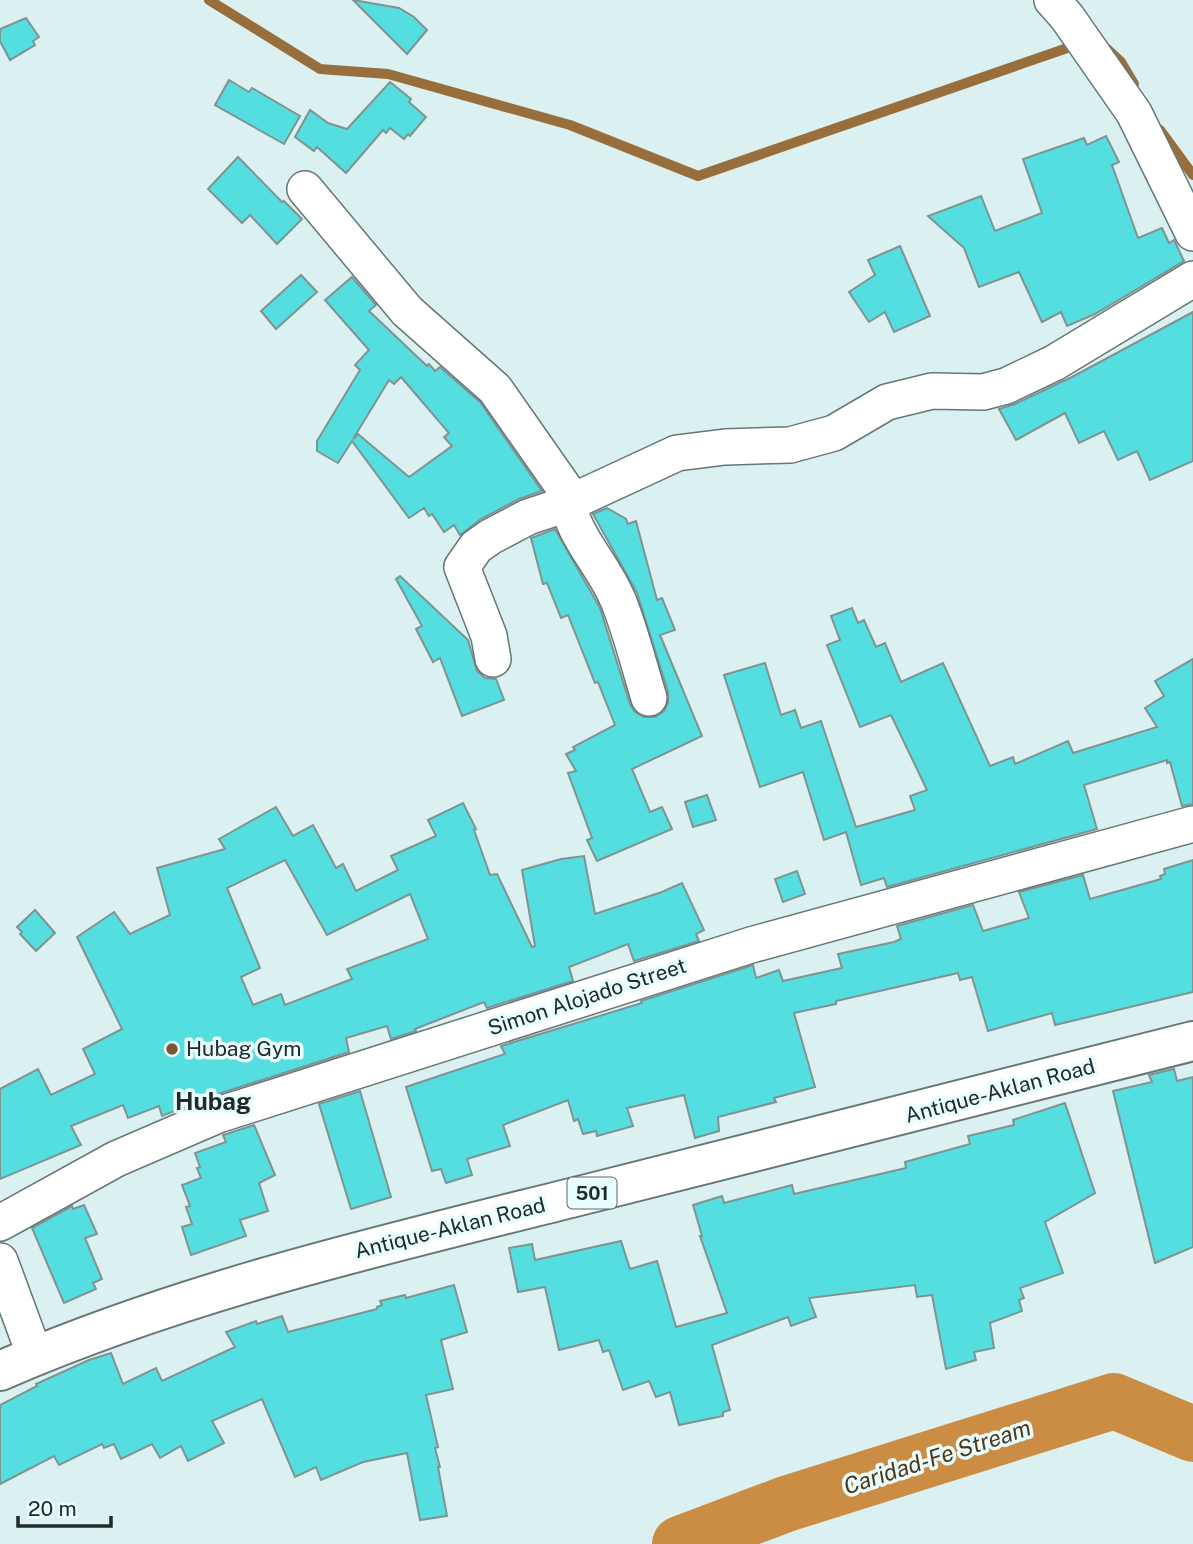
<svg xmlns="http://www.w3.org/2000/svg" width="1193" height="1544" font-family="'Public Sans',sans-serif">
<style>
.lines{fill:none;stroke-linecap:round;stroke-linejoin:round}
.stream{stroke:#986f3c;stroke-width:10}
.river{stroke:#cb8d44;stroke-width:56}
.building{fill:#55dedf;stroke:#809393;stroke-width:2;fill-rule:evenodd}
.minor-casing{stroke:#657777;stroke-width:38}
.primary-casing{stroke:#657777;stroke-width:42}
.minor{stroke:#fff;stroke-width:35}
.primary{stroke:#fff;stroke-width:38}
.poi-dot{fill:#7a5730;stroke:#e8fdfd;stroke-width:2.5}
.labels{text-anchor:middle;stroke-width:7;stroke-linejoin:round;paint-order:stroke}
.shield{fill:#e8fdfd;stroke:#5d6969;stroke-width:2}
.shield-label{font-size:19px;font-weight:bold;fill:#222929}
.street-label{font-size:21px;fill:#222929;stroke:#e8fdfd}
.poi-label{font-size:21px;fill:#222929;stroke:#e8fdfd;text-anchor:start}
.water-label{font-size:23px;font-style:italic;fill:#513618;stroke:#e8fdfd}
.quarter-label{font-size:24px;font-weight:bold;fill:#222929;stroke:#e8fdfd}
</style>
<rect width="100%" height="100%" fill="#dbf0f0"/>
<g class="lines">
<g class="stream">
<path d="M209 0 320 69 388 74 570 125 698 176 1076 45"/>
<path d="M1107 49 1121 62 1134 84"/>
<path d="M1160 130 1193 175"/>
</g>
<path class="river" d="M680 1544 786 1504 1114 1401 1193 1434"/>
</g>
<g class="building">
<path d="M353 0 399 8 414 17 427 30 407 54Z"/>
<path d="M26 18 39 37 33 41 35 45 10 60 0 41V29Z"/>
<path d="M229 80 249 92 252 88 300 116 284 144 215 105Z"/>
<path d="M390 82 411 99 409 102 426 117 410 136 408 134 404 139 390 128 386 133 383 130 346 173 317 147 314 151 295 137 310 110 328 123 347 129Z"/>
<path d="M1106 136 1119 162 1112 165 1138 238 1162 228 1169 243 1174 240 1184 261 1095 314 1067 326 1061 312 1042 322 1019 272 979 287 964 248 928 216 981 196 995 231 1042 213 1023 159 1084 138 1087 145Z"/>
<path d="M238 157 282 202 284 201 302 219 277 244 250 215 242 223 208 189Z"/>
<path d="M900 246 930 316 894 332 885 312 869 322 849 292 875 275 868 260Z"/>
<path d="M301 275 317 292 276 329 261 311Z"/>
<path d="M352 277 376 305 369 311 427 366 429 364 435 371 440 367 480 402 542 491 519 499 481 519 460 535 454 525 444 532 432 514 429 516 424 508 409 518 352 441 338 463 317 451V441L360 370 355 365 369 350 325 300ZM401 377 449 433 444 437 452 446 409 477 358 434 353 439 389 380 394 384Z"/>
<path d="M1193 312V461L1150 480 1137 451 1118 460 1104 431 1079 443 1065 413 1016 440 999 409 1015 404 1072 377Z"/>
<path d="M607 508 626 519 628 524 636 521 657 600 662 598 675 630 660 635 702 736 632 769 650 812 662 807 672 829 597 861 587 840 592 838 568 773 576 771 566 754 575 750 573 747 615 725 598 682 595 683 568 615 561 618 547 583 543 584 531 538 555 529 600 608 630 704 635 712 644 717H655L664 711 668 703V692L637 593 593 514Z"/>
<path d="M400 576 468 640 477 671 485 678 496 679 504 700 462 716 440 658 433 662 416 629 422 626 396 579Z"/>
<path d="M852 608 858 623 864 620 876 647 885 643 901 682 943 663 990 766 1013 757 1015 764 1068 741 1073 753 1157 727 1145 708 1164 696 1155 681 1193 659V804L1182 806 1170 762 1167 763V760L1084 785 1097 829 887 887 884 878 861 885 846 832 824 840 803 772 760 787 724 675 765 663 781 715 795 710 801 728 821 721 856 827 915 810 910 796 927 790 891 715 860 727 827 645 840 640 831 616Z"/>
<path d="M707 795 716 820 693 827 685 802Z"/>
<path d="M463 803 476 829 474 830 490 875 497 874 532 947 535 946 522 870 561 859 584 856 595 914 662 892 682 883 704 930 696 934 699 941 634 961 628 944 569 967 573 981 487 1008 484 1002 415 1029 416 1031 391 1039 387 1026 346 1038 349 1052 212 1096 162 1116 159 1106 128 1118 123 1105 71 1126 81 1145 0 1179V1089L38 1069 51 1095 95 1074 83 1049 122 1029 77 937 114 912 130 934 170 915 157 868 225 849 219 839 276 807 293 836 313 825 336 868 343 864 356 891 398 870 391 856 436 836 428 820ZM285 860 327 935 410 894 428 939 347 969 352 979 285 1005 281 994 253 1005 241 977 260 968 227 888Z"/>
<path d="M1193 860V992L1055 1025 1052 1013 988 1031 972 977 960 980 958 973 836 1001V1004L794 1013 815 1087 774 1098 776 1102 718 1117 719 1131 695 1138 684 1095 627 1108 633 1126 597 1136 596 1131 583 1134 578 1119 574 1121 568 1100 503 1125 510 1146 467 1159 472 1175 446 1183 441 1169 432 1171 406 1087 505 1054 501 1046 642 1003 641 1001 753 965 756 978 779 970 783 981 842 968 838 954 894 942 901 939 897 926 973 905 983 931 1029 918 1019 892 1083 875 1090 899 1161 879 1160 876 1165 874 1164 869Z"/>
<path d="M797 871 805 894 783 902 775 879Z"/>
<path d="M35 910 55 933 36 951 20 934 22 932 17 927Z"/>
<path d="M1174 1069 1177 1081 1193 1077V1247L1155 1263 1113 1091 1152 1082 1149 1075Z"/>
<path d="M360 1091 391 1197 351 1209 319 1104Z"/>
<path d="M1065 1103 1095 1193 1045 1222 1063 1273 1020 1288 1024 1298 1019 1300 1022 1311 990 1323 994 1348 974 1352 976 1360 946 1369 932 1295 917 1297 915 1285 809 1298 816 1317 791 1326 788 1317 712 1345 730 1410 723 1412V1416L679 1425 670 1392 656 1397 649 1381 623 1390 609 1350 603 1352 599 1340 559 1350 545 1287 518 1292 509 1248 532 1244 535 1260 621 1241 630 1269 657 1261 676 1327 727 1313 700 1236H702L693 1205 722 1196 724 1203 792 1185 794 1194 906 1168 905 1162 970 1144 968 1136 1014 1125 1013 1120Z"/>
<path d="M254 1125 275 1175 259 1183 268 1211 240 1220 246 1236 191 1255 182 1227 192 1224 186 1207 190 1206 182 1185 201 1178 197 1168 200 1167 195 1153 226 1142 223 1135Z"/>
<path d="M84 1205 97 1234 85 1238 102 1279 93 1283 96 1289 64 1303 32 1228 72 1206 73 1209Z"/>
<path d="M454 1285 467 1332 441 1340 453 1389 426 1395 438 1447 435 1448 440 1467H438L447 1516 420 1520 407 1453 363 1462 321 1480 316 1467 295 1477 262 1399 212 1421 224 1443 188 1461 181 1446 160 1458 152 1444 121 1459 114 1444 104 1448 102 1444 59 1465 54 1456 0 1484V1405L37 1386 36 1384 89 1360 111 1353 123 1384 156 1368 162 1381 235 1347 226 1332 256 1321 257 1324 282 1316 288 1332 377 1309V1307L382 1305 380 1301 405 1295 406 1298Z"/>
</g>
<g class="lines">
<g class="minor-casing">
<g id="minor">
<path d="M1052 0 1067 17 1134 113 1193 233"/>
<path d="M305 189 407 311 495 389 565 489C571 537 600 558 618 600 631 632 639 666 649 698"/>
<path d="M493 659 489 636 462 567 476 547 490 537 528 517 567 504 677 453 725 447 790 445 834 433 887 402 932 391 983 392 1006 386 1054 363 1193 279"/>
<path d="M0 1223 116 1159 218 1115 751 945 1193 824"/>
<path d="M0 1261 35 1356"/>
</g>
</g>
<g class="primary-casing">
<path id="primary" d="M0 1371C186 1290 387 1244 583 1195 787 1145 990 1093 1193 1041"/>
</g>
<use href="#minor" class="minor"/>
<use href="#primary" class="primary"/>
</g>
<circle class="poi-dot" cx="172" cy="1049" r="7"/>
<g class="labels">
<rect class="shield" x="567.5" y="1177.5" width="49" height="31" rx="5"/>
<g class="shield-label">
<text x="592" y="1200">501</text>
</g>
<g class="street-label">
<text transform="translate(587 997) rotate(-18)" y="7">Simon Alojado Street</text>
<text transform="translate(1000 1091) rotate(-15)" y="7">Antique-Aklan Road</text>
<text transform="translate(450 1228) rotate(-14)" y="7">Antique-Aklan Road</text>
</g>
<g class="poi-label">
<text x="186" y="1056">Hubag Gym</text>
</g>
<g class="water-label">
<text transform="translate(937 1457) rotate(-18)" y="8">Caridad-Fe Stream</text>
</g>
<g class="quarter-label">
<text x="213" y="1110">Hubag</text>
</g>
</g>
<path d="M18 1516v10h93v-10" fill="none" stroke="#222929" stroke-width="3.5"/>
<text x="28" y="1516" font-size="21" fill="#222929" stroke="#e8fdfd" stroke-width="5" paint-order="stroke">20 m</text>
</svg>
